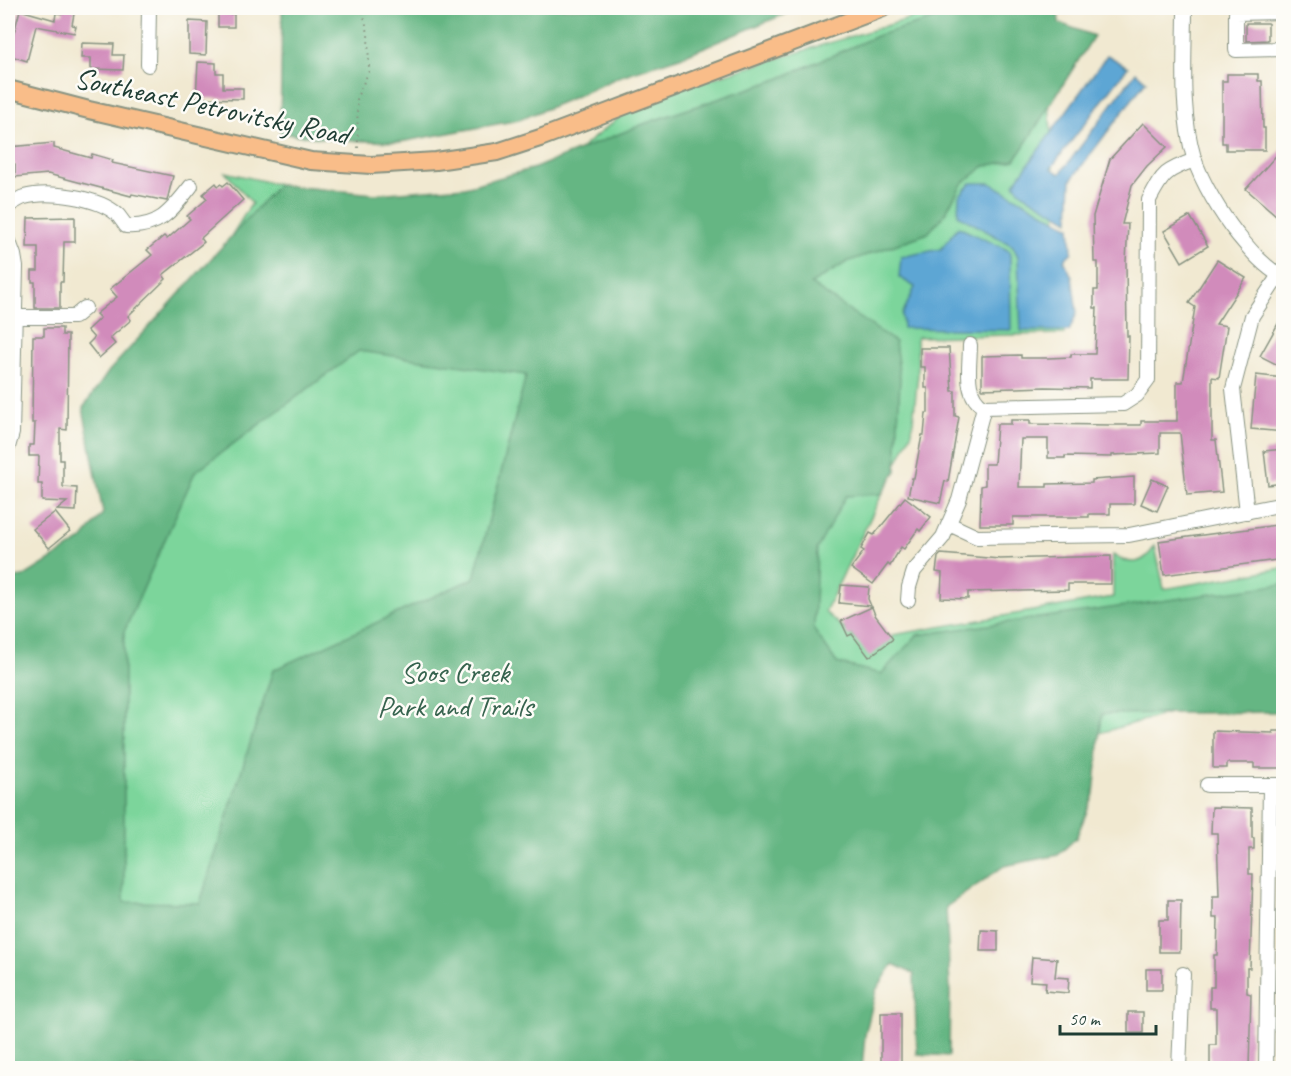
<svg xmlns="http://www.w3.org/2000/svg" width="1291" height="1076" font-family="Caveat,sans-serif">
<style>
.green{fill:#7cd59b;stroke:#4e8968;stroke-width:1.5}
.forest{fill:#65b683;stroke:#427a5c;stroke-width:1.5;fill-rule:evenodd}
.water{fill:#5da6d4;stroke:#3e7284;stroke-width:1.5}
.building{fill:#d18bbb}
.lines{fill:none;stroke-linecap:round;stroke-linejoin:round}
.minor-casing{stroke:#889382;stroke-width:16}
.major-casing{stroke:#889382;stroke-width:20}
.path{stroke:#889382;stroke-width:2;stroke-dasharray:1.5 4.5;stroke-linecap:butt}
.minor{stroke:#fff;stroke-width:14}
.major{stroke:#f9bd89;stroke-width:16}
.labels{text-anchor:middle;stroke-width:5;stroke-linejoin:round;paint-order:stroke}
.street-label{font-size:30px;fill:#1f3d34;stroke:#fdfcf7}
.park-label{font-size:30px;fill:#36634e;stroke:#fdfcf7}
</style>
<rect width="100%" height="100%" fill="#fdfcf7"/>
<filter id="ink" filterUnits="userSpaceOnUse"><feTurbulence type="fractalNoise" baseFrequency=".0167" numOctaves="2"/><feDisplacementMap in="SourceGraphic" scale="12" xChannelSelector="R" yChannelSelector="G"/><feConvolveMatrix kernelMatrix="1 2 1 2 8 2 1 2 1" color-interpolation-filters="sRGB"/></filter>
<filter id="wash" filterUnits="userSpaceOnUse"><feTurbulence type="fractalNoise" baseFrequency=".008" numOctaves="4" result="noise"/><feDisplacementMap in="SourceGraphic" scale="24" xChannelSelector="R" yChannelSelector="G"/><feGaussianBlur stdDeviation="1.35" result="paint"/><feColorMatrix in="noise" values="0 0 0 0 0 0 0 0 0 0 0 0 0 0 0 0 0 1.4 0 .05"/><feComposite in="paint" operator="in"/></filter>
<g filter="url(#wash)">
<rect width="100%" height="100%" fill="#f1e9d1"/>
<path class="green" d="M945 8H1043L1064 334 917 337 918 374 912 432 825 612 858 641 1113 597V555C1132 566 1143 565 1155 546L1164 589 1283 568V681L948 776 842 1068H8V589L82 574 221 252 252 203 225 172 328 196 357 198 477 191 569 158 640 100Z"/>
<g class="forest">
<path d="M282 8H800L683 56 621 76 570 99 519 120 400 142 338 140 280 133Z"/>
<path d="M972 8H1058L1059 23 1094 36 1015 160 985 166 962 184 944 215 928 233 847 262 811 284 895 342 900 378 896 471 882 494 846 496 817 549 814 630 837 663 881 674 917 635 1283 584V712L1102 714 1094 794 1076 838 1058 855 1004 866 946 907 950 989 949 1056 917 1054 914 974 893 964 876 990 865 1035 862 1068H15L8 1061V579L23 577 82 540 103 513 83 408 109 371 278 185 375 194 465 187 535 168 646 123 778 79 879 35ZM359 351 526 375 474 578 273 670 200 903 124 902V632L195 472Z"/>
</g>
<g class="water">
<path d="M1107 55 1128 67 1051 168 1060 174 1136 72 1146 81 1071 180 1069 221 1023 194 1014 184Z"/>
<path d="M971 183H990L1070 227 1072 252 1064 260 1072 277 1077 313 1069 331H1021L1018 257 1013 246 958 215 959 196Z"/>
<path d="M958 227 1010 251 1011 330 903 328 902 315 915 287 899 277 901 257 941 249Z"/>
</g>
<g id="blocks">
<g class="building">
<path d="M63 8H75L72 25 76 26 74 33 36 26 27 61 8 55V38L12 40 20 10 55 20 56 13 63 14Z"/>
<rect x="218" y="14" width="16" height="13"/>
<path d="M189 21 207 22 206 55 189 54Z"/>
<path d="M1246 23H1268V40L1246 41Z"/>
<path d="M82 43 114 44 113 55H124L123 70 91 69V58H81Z"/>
<path d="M198 62 216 63V73H223V88H243V99L196 98Z"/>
<path d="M1227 74H1258V81H1262L1263 128H1265V150H1226V143H1222V81H1227Z"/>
<path d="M1143 123 1167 147 1147 166 1132 185 1122 224H1128L1126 262 1127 336H1129L1128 379H1090V388L1045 387 982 389V356L1021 355V358H1048L1071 357V354H1095L1097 308H1094V290H1098V262H1094L1093 216 1110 159Z"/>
<path d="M54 143V148L91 158 92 154 113 160 112 163 173 176 167 201 132 194 131 196 48 174 15 177V164L8 165V147Z"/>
<path d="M1284 147V222L1246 189Z"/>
<path d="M228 182 243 200 201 238 204 242 163 275 166 279 128 316 131 320 110 338 115 344 99 358 88 344 94 338 87 330 100 318 96 314 117 297 110 289 152 255 147 250 164 236 167 239 190 219 187 216 207 199 203 194 216 183 218 186 221 184 223 186Z"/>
<path d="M1190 216 1208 246 1182 262 1164 231Z"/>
<path d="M75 217V242H64L63 282H60V308H35V282H32V271H38V247H27L28 218Z"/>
<path d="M1217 260 1246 278 1216 324 1227 326 1219 378 1212 377V440H1216L1222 492 1187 495 1180 433H1160V453L1112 455V457L1065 456V458H1048V439H1021L1019 487H1047V484L1092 483V480L1134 477V504H1110V514H1089V517H1013V525H980L981 486 985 485V464H994L997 424H1011V420H1030V424L1112 425H1141V421H1177V382H1183L1195 307 1189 303Z"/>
<path d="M1284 313V368L1260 356Z"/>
<path d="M44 328H62V335H68L67 430 60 429V460H63V487L77 488 76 511 57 510 67 502 42 501V484H38L39 456H29V445H34L35 423H32L33 336H44Z"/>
<path d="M920 348H949L952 391H955V416L959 417 948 482 945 481 940 503 908 496 912 478H914L922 435H924L926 413H928V388H925V367H920Z"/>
<path d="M1256 375 1284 378V432L1251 429Z"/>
<path d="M1284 449V483L1268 485 1264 451Z"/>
<path d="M1152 479 1168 486 1157 511 1141 504Z"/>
<path d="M905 497 931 517 920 531 918 529 904 549 901 547 890 566 888 564 873 584 851 568 864 551 861 549 870 533 874 535Z"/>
<path d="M55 512 70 531 49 548 33 529Z"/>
<path d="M1284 524V559L1164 575 1159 541Z"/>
<path d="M941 554 1000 559 1111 556V584H1068V590L968 592V599L941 598 942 573 936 572 938 557Z"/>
<path d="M841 585 869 587 868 599 871 606 839 603Z"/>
<path d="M872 607 875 615 893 639 869 657 852 634 848 636 841 621Z"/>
<path d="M1213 731 1273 733V731H1284V768H1254V763H1227V768H1213Z"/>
<path d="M1212 807 1252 808V838H1254V849H1249V874H1253L1250 968H1247V993L1251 994 1249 1068H1210V1045H1216V1008H1210V987H1214V955H1217L1218 918H1213V896H1219L1217 833H1211Z"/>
<path d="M1168 900H1181L1180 952H1159V920H1168Z"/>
<path d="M981 930 998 931V951H980Z"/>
<path d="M1032 957 1057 959 1055 977 1069 978 1068 993 1045 991 1046 982 1030 981Z"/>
<rect x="1146" y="969" width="16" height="21"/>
<rect x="1128" y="1012" width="15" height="21"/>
<rect x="881" y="1013" width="20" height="55"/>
</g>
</g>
</g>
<g filter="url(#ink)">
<use href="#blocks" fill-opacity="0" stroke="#889382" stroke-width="1.5"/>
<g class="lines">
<g class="minor-casing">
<g id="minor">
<path d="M1185 8C1185 57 1180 111 1194 158 1202 183 1221 214 1237 234 1251 251 1264 267 1284 278"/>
<path d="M1284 12 1236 13V50L1284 49"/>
<path d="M148 65 149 8"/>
<path d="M8 206C13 203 18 199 24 197 48 190 99 197 118 215 121 219 124 223 126 226 160 228 172 210 191 186"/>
<path d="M8 239 14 255 16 267 12 433 8 447"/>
<path d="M14 317H74L85 308"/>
<path d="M970 345C970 366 963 395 984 407"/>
<path d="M984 407 1123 404 1137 395 1148 380 1149 200C1163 173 1166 170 1195 160"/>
<path d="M1247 512 1233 389 1252 316 1279 275"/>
<path d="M949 524 977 537 1129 535 1284 504"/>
<path d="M908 600 909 587 914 571 943 537 959 500 984 407"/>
<path d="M1207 785H1284"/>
<path d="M1179 1068 1183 974"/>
<path d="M1266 1068 1270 785"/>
</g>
</g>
<g class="major-casing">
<path id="major" d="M8 89 89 110 311 161 371 165 436 161 497 152 540 138 883 8"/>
</g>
<path class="path" d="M358 148 357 97 369 71 368 33 362 8"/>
<use href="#minor" class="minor"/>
<use href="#major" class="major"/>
</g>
</g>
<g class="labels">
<g class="street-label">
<text transform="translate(212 106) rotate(12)" y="10">Southeast Petrovitsky Road</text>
</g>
<g class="park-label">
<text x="455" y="682">Soos Creek<tspan x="455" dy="34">Park and Trails</tspan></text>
</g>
</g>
<rect width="1291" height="1076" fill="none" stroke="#fdfcf7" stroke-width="30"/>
<path d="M1060 1025v9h96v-9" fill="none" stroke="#1f3d34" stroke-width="3"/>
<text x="1069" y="1025" font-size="18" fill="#1f3d34" stroke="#fdfcf7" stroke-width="4.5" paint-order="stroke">50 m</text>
</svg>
